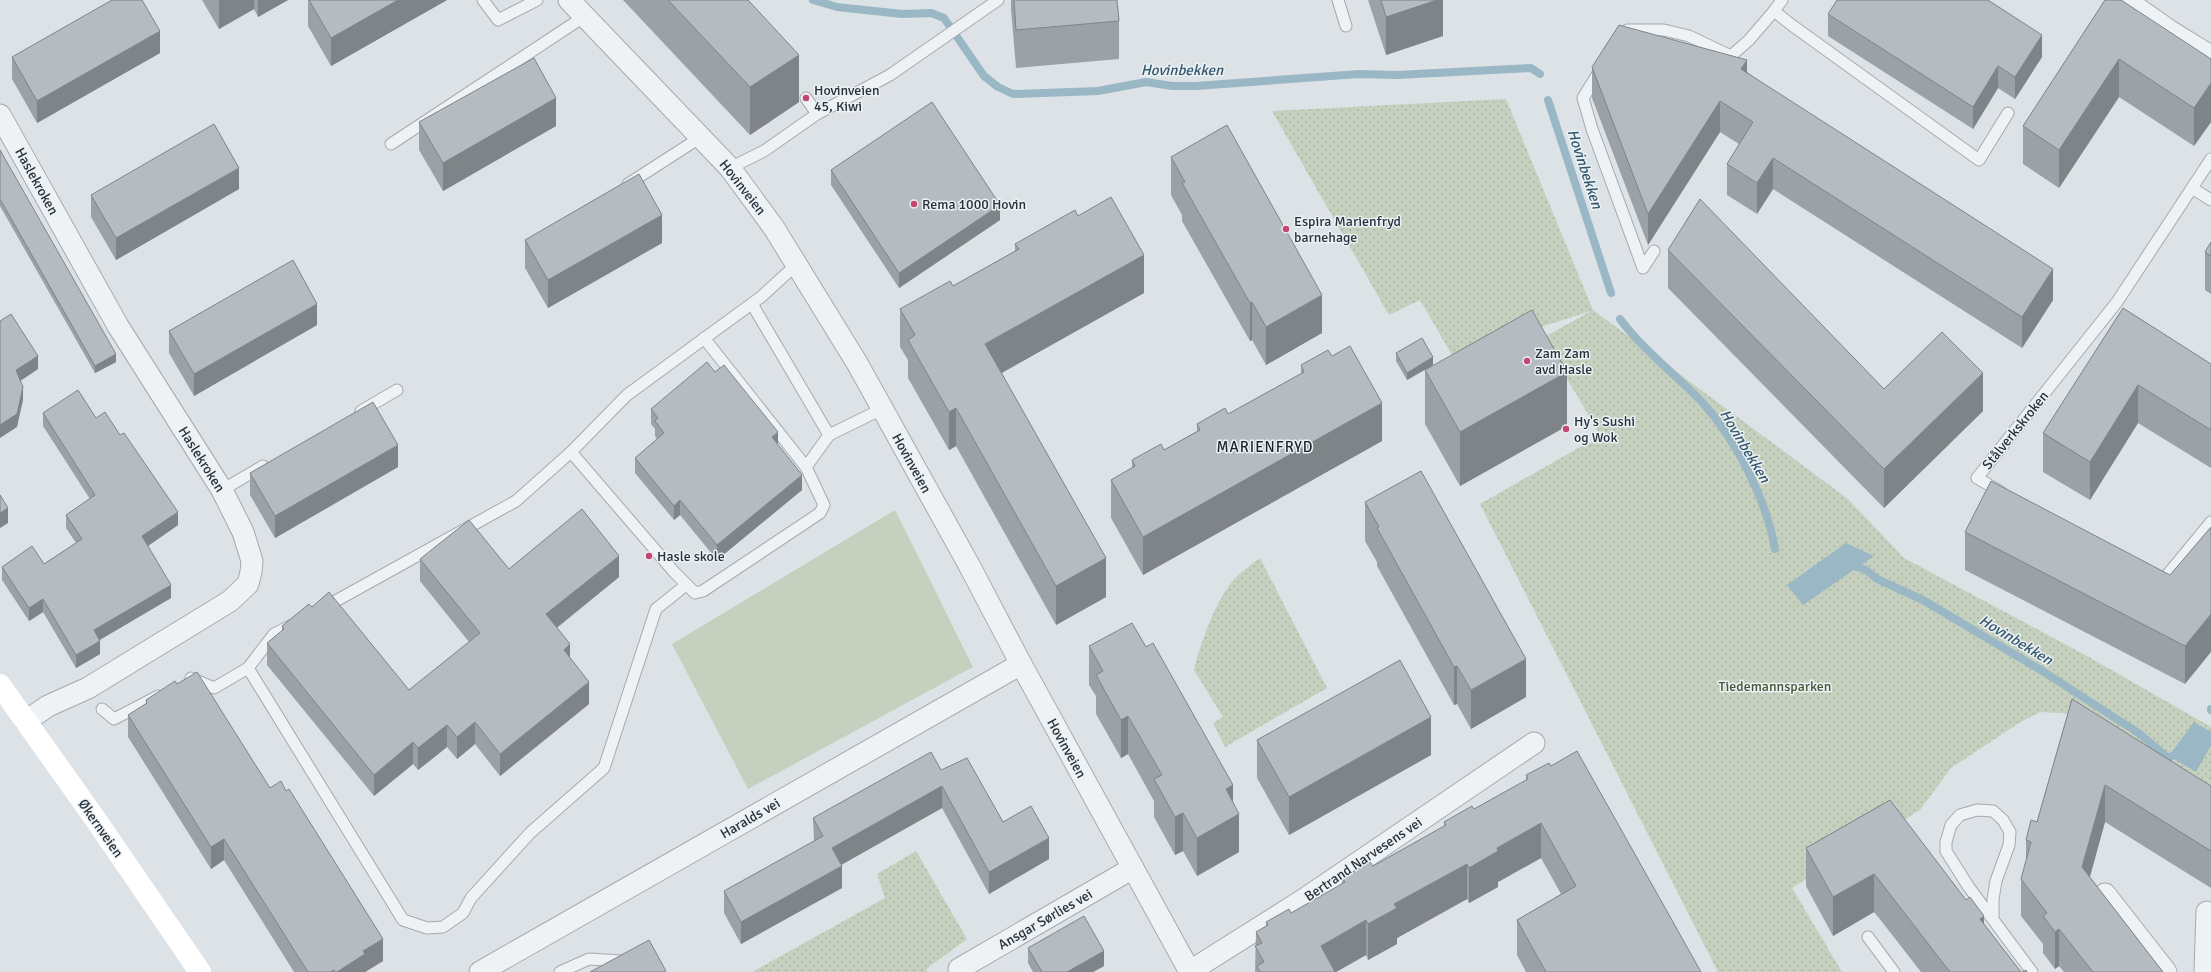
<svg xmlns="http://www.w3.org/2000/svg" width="2211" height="972" font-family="Signika,sans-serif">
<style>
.grass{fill:url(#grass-dots)}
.pitch{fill:#c6d0be}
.water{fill:#99b7c5}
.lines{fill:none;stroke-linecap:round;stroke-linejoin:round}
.stream{stroke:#99b7c5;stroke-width:8}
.service-casing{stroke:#a3aab0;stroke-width:13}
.minor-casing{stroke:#a3aab0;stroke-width:23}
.tertiary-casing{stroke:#a3aab0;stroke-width:24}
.service{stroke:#eff2f5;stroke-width:11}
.minor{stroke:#eff2f5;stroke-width:21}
.tertiary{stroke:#eff2f5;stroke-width:22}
.secondary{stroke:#fff;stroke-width:22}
.wall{fill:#9ba2a7}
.shaded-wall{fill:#7e8488}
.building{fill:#b4bcc2;stroke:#7e8488}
.poi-dot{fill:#c74572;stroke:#ecf1f4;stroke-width:1.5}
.labels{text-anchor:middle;stroke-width:3;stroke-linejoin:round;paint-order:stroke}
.poi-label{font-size:14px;fill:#27323c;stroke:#ecf1f4;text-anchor:start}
.street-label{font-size:14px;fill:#27323c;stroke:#ecf1f4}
.park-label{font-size:14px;fill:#425735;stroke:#ecf1f4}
.water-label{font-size:15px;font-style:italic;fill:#33586d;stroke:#ecf1f4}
.neighbourhood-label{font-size:15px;letter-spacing:1px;fill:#19232c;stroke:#ecf1f4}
</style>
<defs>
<pattern id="grass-dots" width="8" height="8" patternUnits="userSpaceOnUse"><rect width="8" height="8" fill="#c6d0be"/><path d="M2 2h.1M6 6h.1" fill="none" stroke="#aab3a4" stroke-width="1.8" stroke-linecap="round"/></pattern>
</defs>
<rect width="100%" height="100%" fill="#dde2e6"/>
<g class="grass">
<path d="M1506 99 1593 310 1848 499 1904 558 2087 656 2211 727V798L2075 714 2040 712 2019 723 1951 768 1920 810 1792 888 1842 972H1718L1480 504 1580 447 1602 438 1543 338 1591 311 1452 355 1420 300 1389 315 1272 111Z"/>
<path d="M1260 558 1327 688 1225 747 1213 723 1223 717 1194 670C1201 642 1216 599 1236 577 1243 570 1252 564 1260 558Z"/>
<path d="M916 851 967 939 926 969 928 972H752L885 898 877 874Z"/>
</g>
<path class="pitch" d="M895 510 973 667 748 789 672 644Z"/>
<g class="water">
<path d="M1846 543 1874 556 1803 605 1787 585Z"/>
<path d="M2194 722 2211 732V745L2196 772 2169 756Z"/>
</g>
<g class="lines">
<g class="stream">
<path d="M813 0 837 7 902 14 931 13 944 18 984 76 998 87 1013 94 1098 91 1146 82 1172 86H1196L1359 74 1397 75 1531 68 1540 74"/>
<path d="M1548 100 1611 293"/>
<path d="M1620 319C1643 350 1674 373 1701 401 1736 439 1766 499 1775 549"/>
<path d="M1849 564 1866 570 1877 579 1923 600 2044 672 2140 734 2168 758 2180 752"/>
<path d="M2211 710V709"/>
</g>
<g class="service-casing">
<g id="service">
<path d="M483 0 498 20 537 0"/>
<path d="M1338 0 1346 26"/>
<path d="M1782 0 1774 11 1793 26 1979 160 2008 113"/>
<path d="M1625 32 1627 30H1664L1689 36 1731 56 1749 40 1774 11"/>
<path d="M1599 72 1583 98 1592 129 1643 268 1654 251"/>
<path d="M806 98 817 114"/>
<path d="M391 144 585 16"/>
<path d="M730 168 764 151 817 114 890 75 998 0"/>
<path d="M628 184 701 137"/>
<path d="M2192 188 2211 200"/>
<path d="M752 304 829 435 882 409"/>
<path d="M704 338 806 467"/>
<path d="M361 411 397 390"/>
<path d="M571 452 675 573 695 593 703 591 820 513 824 505 806 467 829 435"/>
<path d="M222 490 263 466"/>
<path d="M2001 492 1977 478 2117 302 2211 159"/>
<path d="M2157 576 2164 579 2211 522"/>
<path d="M323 608 516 501 571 452 627 395 761 297 797 264"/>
<path d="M248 668 403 920 427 928 443 927 463 913 471 898 530 833 604 768 656 609 686 585"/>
<path d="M191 678 214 688 248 668 274 634 294 624"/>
<path d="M102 709 114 719 158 696"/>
<path d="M1993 919V899L1996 881 2009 845 2010 832 2003 820 1993 811 1977 810 1960 815 1951 825 1946 842V851L1968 886 2032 972"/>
<path d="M1868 937 1894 972"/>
<path d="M560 972 589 959 621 961"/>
</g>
</g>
<g class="minor-casing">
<g id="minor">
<path d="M569 0 730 168 774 228 857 363 969 565 1021 664 1190 972"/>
<path d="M0 115 118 326 222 490 243 532 252 561 251 572 248 584 230 601 88 688 48 706 26 721"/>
<path d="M2105 894 2166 972"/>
<path d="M480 972 1021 664"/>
<path d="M961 972 959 969 1133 868"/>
<path d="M1189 972 1303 900 1534 743"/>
<path d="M2205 972 2207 912"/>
</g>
</g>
<g class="tertiary-casing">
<path id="tertiary" d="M2125 0 2169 31 2211 57"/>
</g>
<use href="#service" class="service"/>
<use href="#minor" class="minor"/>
<use href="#tertiary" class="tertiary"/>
<path class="secondary" d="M0 685 96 820 200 972"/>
</g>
<g class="wall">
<path d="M202 0H288L258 17 254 9 219 29Z"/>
<path d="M308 0H447L331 66 308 26Z"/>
<path d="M623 0H748L799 102 750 135Z"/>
<path d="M1011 0H1117L1119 21V59L1016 68 1011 9Z"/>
<path d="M1368 0H1443V36L1386 55Z"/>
<path d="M2105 0 2211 59V122L2194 146 2119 97 2059 188 2023 164V126Z"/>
<path d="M1828 14 2042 57 2015 99 1998 88 1973 129 1828 36Z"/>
<path d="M160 53 37 123 12 79V57Z"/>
<path d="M1592 67 1747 72 2053 300 2022 348 1773 189 1757 214 1727 195V164L1739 144 1720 132 1648 245 1592 98Z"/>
<path d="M419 122 556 126 443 191 419 150Z"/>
<path d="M0 150 116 362 95 373 0 206Z"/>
<path d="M1171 157 1322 333 1266 365 1252 340 1250 341 1182 221V215L1171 195Z"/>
<path d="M831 170 1000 220 899 288 831 185Z"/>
<path d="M239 189 116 260 91 217V195Z"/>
<path d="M1078 216 1144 293 1002 373 1106 597 1056 625 956 446 949 450 908 378V360L900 347V309L953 286 1015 251V244Z"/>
<path d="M525 240 662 243 548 308 525 268Z"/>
<path d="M2211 242V294L2205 290V252Z"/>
<path d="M1668 250 1884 389 1983 411 1884 508 1668 288Z"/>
<path d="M2123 308 2211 364V468L2138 423 2090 500 2043 472V433Z"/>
<path d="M317 325 194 396 169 353V331Z"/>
<path d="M1396 353 1433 365 1407 380 1396 361Z"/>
<path d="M1301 365 1382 441 1143 575 1111 518V480L1132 468V460L1164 450 1197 431V424L1228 414 1301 374Z"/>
<path d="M1425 370 1567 426 1460 486 1425 424Z"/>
<path d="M715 372 778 445 802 490 717 560 680 515 674 520 635 473V458L657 439 655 436V429L651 424V409Z"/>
<path d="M43 413 96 418 178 525 148 546 171 598 100 640V654L76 668 43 612 29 621 2 580V567L44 564 76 543 66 528V515L90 499 43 426Z"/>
<path d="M398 467 275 538 250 495V473Z"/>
<path d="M1365 502 1526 697 1471 729 1457 704 1454 705 1377 566V562L1365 541Z"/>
<path d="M2211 527 2185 684 1965 570V532L2170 575Z"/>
<path d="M420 559 509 569 619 577 557 628 589 704 500 776 475 744 457 759 447 747 418 770 413 764 374 796 267 665V643L282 631V626L312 607 409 690 469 642 420 581Z"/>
<path d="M1089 646 1233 802 1239 852 1197 876 1183 851 1175 855 1154 817V801L1128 754 1121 758 1096 714V696L1089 685Z"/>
<path d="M177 684 270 788 383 961 365 972H294L224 860 211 869 128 737V715L146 704V700Z"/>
<path d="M2072 699 2211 786V888L2105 822 2090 877 2163 972H2064L2059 966 2055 969 2043 953V944L2021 916V879L2026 861V840L2037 822Z"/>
<path d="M1257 740 1431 755 1289 835 1257 778Z"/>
<path d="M1551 766 1701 972H1526L1517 955V920L1561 894 1541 858 1498 882V887L1469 903 1467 899 1397 938V944L1368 960 1366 955 1336 972H1255L1256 932 1266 926V922L1291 913 1342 884V878L1373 866 1444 826V822L1474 809 1526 780V775Z"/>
<path d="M941 770 1049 859 989 894 942 808 841 865 842 888 741 944 724 913V891L814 841 813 818Z"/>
<path d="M1890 800 1984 924 2021 972H1921L1879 918 1874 912 1833 936 1806 886V848Z"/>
<path d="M1028 948 1104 966 1093 972H1033L1028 963Z"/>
</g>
<g class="shaded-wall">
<path d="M219 0H254V9L219 29Z"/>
<path d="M258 0H288L258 17Z"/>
<path d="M398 0H447L331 66V38Z"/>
<path d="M1437 0H1443V36L1386 55V17Z"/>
<path d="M160 31V53L37 123V101Z"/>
<path d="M2042 35V57L2015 99V77Z"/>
<path d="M799 55V102L750 135V87Z"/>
<path d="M2119 59V97L2059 188V150Z"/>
<path d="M1747 60V91L1741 69Z"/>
<path d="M1998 66V88L1973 129V107Z"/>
<path d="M2211 83V122L2194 146V108Z"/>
<path d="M556 98V126L443 191V163Z"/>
<path d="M1720 101V132L1648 245V214Z"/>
<path d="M1773 158V189L1757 214V183Z"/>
<path d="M239 168V189L116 260V238Z"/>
<path d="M1000 205V220L899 288V273Z"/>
<path d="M662 215V243L548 308V280Z"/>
<path d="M1144 255V293L985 382V344Z"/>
<path d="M2053 269V300L2022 348V317Z"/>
<path d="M1322 295V333L1266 365V327Z"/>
<path d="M1252 302V340L1250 341V303Z"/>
<path d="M317 304V325L194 396V374Z"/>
<path d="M116 354V362L95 373V366Z"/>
<path d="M38 356V369L16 384V370Z"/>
<path d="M1433 357V365L1407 380V373Z"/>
<path d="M1567 372V426L1460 486V432Z"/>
<path d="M1983 373V411L1884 508V469Z"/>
<path d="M2138 385V423L2090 500V462Z"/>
<path d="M23 387V400L17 427 0 438V425Z"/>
<path d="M1382 403V441L1143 575V537Z"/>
<path d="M956 408V446L949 450V412Z"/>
<path d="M778 432V447L772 437Z"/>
<path d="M398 445V467L275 538V516Z"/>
<path d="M802 475V490L717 560V545Z"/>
<path d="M680 500V515L674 520V506Z"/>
<path d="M8 508V523L0 528V513Z"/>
<path d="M178 512V525L142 550V536Z"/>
<path d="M619 556V577L546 636V614Z"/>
<path d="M1106 558V597L1056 625V586Z"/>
<path d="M171 585V598L94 643V630Z"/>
<path d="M43 599V612L29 621V608Z"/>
<path d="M2211 614V652L2185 684V646Z"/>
<path d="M100 641V654L76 668V655Z"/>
<path d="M570 644V666L564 650Z"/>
<path d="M1526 659V697L1471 729V690Z"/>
<path d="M1457 666V704L1454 705V667Z"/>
<path d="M589 682V704L500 776V754Z"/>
<path d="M1128 716V754L1121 758V720Z"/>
<path d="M1431 717V755L1289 835V797Z"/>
<path d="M475 722V744L457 759V737Z"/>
<path d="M447 725V747L418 770V748Z"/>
<path d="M413 742V764L374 796V775Z"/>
<path d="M1233 785V817L1239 814V852L1197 876V838L1226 789Z"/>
<path d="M2105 785V822L2082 904V867Z"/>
<path d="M942 786V808L832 870V848Z"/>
<path d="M1183 813V851L1175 855V817Z"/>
<path d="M1541 823V858L1498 882V887L1469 903V868L1497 848Z"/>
<path d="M1049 838V859L989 894V872Z"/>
<path d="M224 839V860L211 869V847Z"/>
<path d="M1467 864V899L1397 938V944L1368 960V924L1394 904Z"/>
<path d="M842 866V888L741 944V922Z"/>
<path d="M1874 874V912L1833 936V897Z"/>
<path d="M1984 916V955L1980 919Z"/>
<path d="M1366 920V955L1336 972H1321V946Z"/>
<path d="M2059 929V966L2055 969V932Z"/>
<path d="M383 939V961L365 972H337L363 951Z"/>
<path d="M1104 951V966L1093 972H1067Z"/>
</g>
<g class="building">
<path d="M112 0H142L160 31 37 101 12 57Z"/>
<path d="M309 0H398L331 38Z"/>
<path d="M668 0H748L799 55 750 87Z"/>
<path d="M1014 0H1117L1119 21 1016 30Z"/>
<path d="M1381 0H1437L1386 17Z"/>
<path d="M1837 0H1988L2042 35 2015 77 1998 66 1973 107 1828 14Z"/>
<path d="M2105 0H2121L2211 59V83L2194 108 2119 59 2059 150 2023 126Z"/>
<path d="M1619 25 1747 60 1741 69 2053 269 2022 317 1773 158 1757 183 1727 164 1753 122 1720 101 1648 214 1592 67Z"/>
<path d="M534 58 556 98 443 163 419 122Z"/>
<path d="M932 102 1000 205 899 273 831 170Z"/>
<path d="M214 124 239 168 116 238 91 195Z"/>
<path d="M1227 125 1322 295 1266 327 1252 302 1250 303 1182 183 1185 182 1171 157Z"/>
<path d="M0 150 116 354 95 366 0 199Z"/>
<path d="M639 174 662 215 548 280 525 240Z"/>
<path d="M1111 197 1144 255 985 344 1106 558 1056 586 956 408 949 412 908 340 915 335 900 309 950 281 953 286 1019 249 1015 244 1075 210 1078 216Z"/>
<path d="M1700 199 1884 389 1942 332 1983 373 1884 469 1668 250Z"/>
<path d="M2211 242V256L2205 252Z"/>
<path d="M293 260 317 304 194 374 169 331Z"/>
<path d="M2123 308 2211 364V430L2138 385 2090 462 2043 433Z"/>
<path d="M1532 310 1567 372 1460 432 1425 370Z"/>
<path d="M11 314 38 356 16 370 23 387 17 414 0 425V321Z"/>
<path d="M1422 338 1433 357 1407 373 1396 353Z"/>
<path d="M1350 346 1382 403 1143 537 1111 480 1135 466 1132 460 1161 444 1164 450 1200 430 1197 424 1225 408 1228 414 1304 372 1301 365 1328 350 1332 356Z"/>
<path d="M707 362 715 372 724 365 778 432 772 437 802 475 717 545 680 500 674 506 635 458 664 433 655 421 658 418 651 409Z"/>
<path d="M78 390 96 418 105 412 120 435 124 433 178 512 142 536 171 585 94 630 100 641 76 655 43 599 29 608 2 567 32 546 44 564 82 539 66 515 95 495 43 413Z"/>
<path d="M373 402 398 445 275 516 250 473Z"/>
<path d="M1421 471 1526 659 1471 690 1457 666 1454 667 1377 528 1379 527 1365 502Z"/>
<path d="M1991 481 2170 575 2211 527V614L2185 646 1965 532Z"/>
<path d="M0 495 8 508 0 513Z"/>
<path d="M582 509 619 556 546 614 570 644 564 650 589 682 500 754 475 722 457 737 447 725 418 748 413 742 374 775 267 643 284 629 282 626 309 604 312 607 329 592 409 690 480 633 420 559 469 520 509 569Z"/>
<path d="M1132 623 1146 647 1153 643 1233 785 1226 789 1239 814 1197 838 1183 813 1175 817 1154 779 1162 775 1128 716 1121 720 1096 675 1103 671 1089 646Z"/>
<path d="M1400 660 1431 717 1289 797 1257 740Z"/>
<path d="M197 672 270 788 281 781 286 791 289 789 383 939 363 951 365 954 337 972H335L334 970 330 972H308L224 839 211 847 128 715 147 703 146 700 175 681 177 684Z"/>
<path d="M2072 699 2211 786V851L2105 785 2082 867 2163 972H2093L2059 929 2055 932 2043 916 2047 913 2021 879 2031 842 2026 840 2031 820 2037 822Z"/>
<path d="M1577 751 1701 972H1546L1517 920 1576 886 1541 823 1497 848 1498 851 1469 868 1467 864 1394 904 1397 908 1368 924 1366 920 1321 946 1335 972H1260L1257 966 1264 962 1255 946 1262 943 1256 932 1268 925 1266 922 1289 909 1291 913 1345 882 1342 878 1370 862 1373 866 1446 825 1444 822 1472 806 1474 809 1528 779 1526 775 1549 763 1551 766Z"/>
<path d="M931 752 941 770 967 758 1003 822 1031 806 1049 838 989 872 942 786 832 848 842 866 741 922 724 891 823 836 813 818Z"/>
<path d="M1890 800 1966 900 1970 897 1984 916 1980 919 2021 972H1950L1879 880 1874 874 1833 897 1806 848Z"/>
<path d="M1084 916 1104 951 1067 972H1042L1028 948Z"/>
<path d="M649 940 666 971 664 972H590Z"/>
<path d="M2026 970 2027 972H2022Z"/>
</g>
<g class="poi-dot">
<circle cx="806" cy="98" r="4"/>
<circle cx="914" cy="204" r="4"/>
<circle cx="1286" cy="229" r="4"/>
<circle cx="1527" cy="361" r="4"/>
<circle cx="1566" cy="429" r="4"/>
<circle cx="649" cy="556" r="4"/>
</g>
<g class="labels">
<g class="poi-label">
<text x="814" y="95">Hovinveien<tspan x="814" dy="16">45, Kiwi</tspan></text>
<text x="922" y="209">Rema 1000 Hovin</text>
<text x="1294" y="226">Espira Marienfryd<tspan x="1294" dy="16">barnehage</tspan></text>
<text x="1535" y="358">Zam Zam<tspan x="1535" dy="16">avd Hasle</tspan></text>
<text x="1574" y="426">Hy's Sushi<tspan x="1574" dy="16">og Wok</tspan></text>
<text x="657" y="561">Hasle skole</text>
</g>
<g class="street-label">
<text transform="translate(37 181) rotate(61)" y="5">Haslekroken</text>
<text transform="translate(743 187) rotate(52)" y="5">Hovinveien</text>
<text transform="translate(2015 430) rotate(-51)" y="5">Stålverkskroken</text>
<text transform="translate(202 459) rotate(58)" y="5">Haslekroken</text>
<text transform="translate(912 463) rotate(61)" y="5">Hovinveien</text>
<text transform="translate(1067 748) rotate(61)" y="5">Hovinveien</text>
<text transform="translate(750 818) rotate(-30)" y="5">Haralds vei</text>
<text transform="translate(101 828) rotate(55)" y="5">Økernveien</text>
<text transform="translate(1363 859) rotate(-34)" y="5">Bertrand Narvesens vei</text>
<text transform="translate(1045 919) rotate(-30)" y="5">Ansgar Sørlies vei</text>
</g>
<g class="park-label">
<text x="1775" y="691">Tiedemannsparken</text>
</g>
<g class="water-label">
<text x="1182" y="75">Hovinbekken</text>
<text transform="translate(1585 169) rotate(72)" y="5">Hovinbekken</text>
<text transform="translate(1745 446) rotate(59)" y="5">Hovinbekken</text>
<text transform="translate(2016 640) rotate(31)" y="5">Hovinbekken</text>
</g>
<g class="neighbourhood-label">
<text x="1265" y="452">MARIENFRYD</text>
</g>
</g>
</svg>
